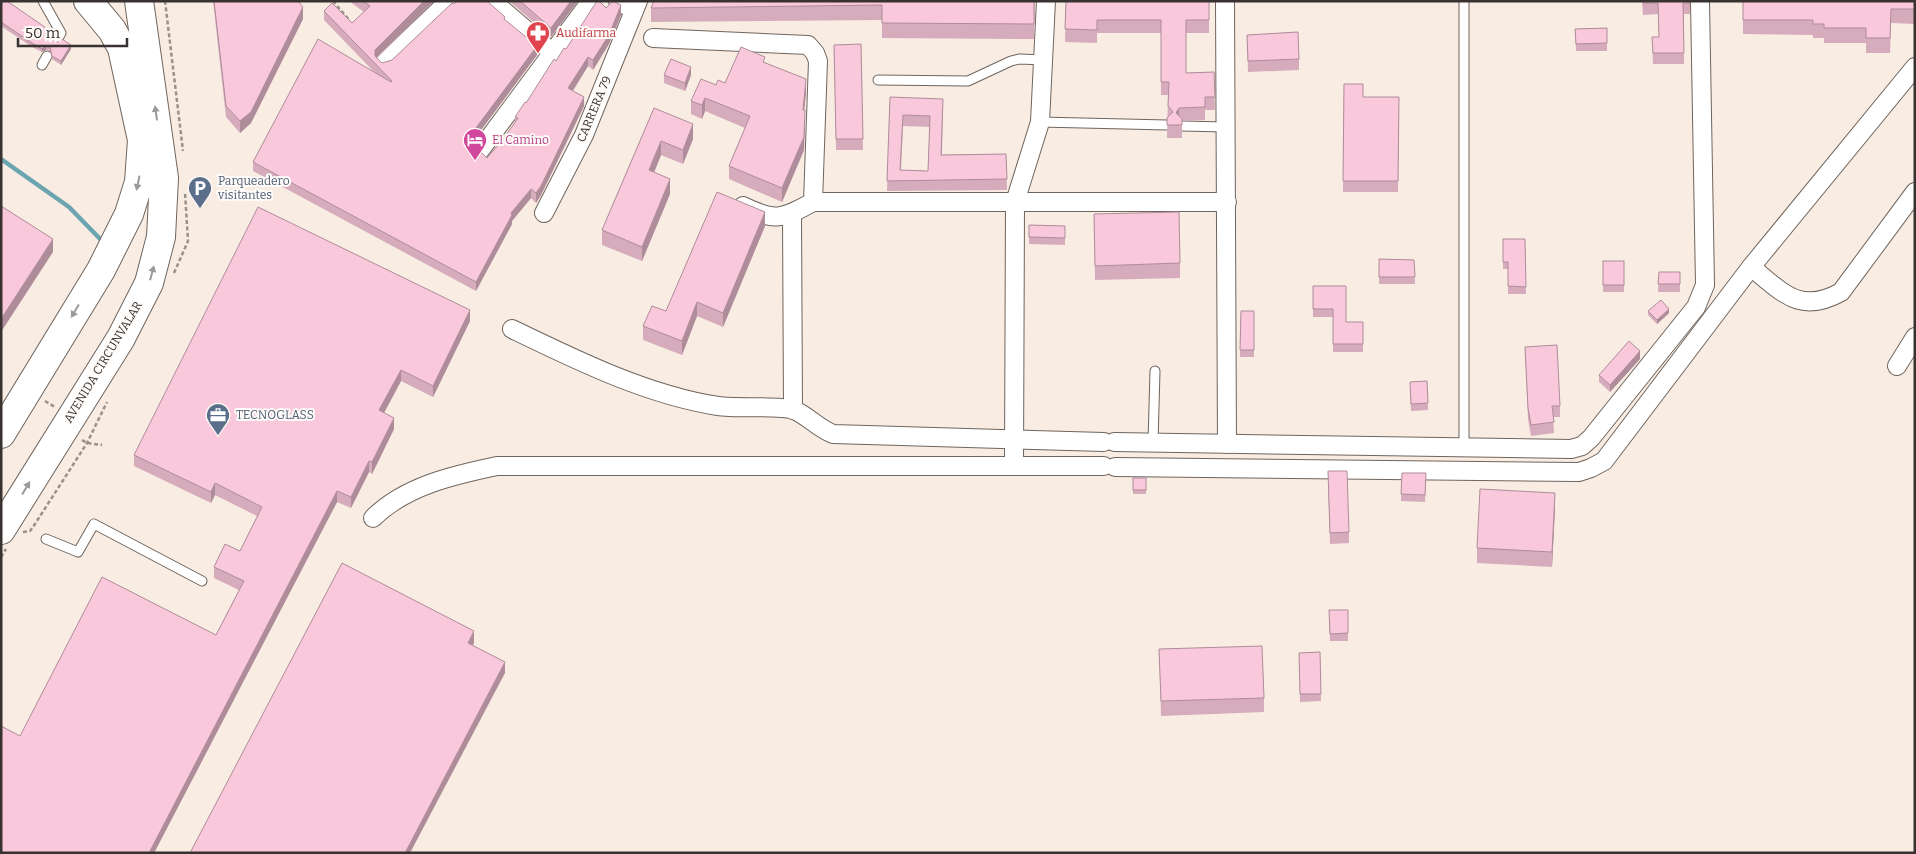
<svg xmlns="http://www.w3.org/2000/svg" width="1916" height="854" font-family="Bitter,serif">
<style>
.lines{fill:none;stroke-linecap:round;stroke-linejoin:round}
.stream{stroke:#6ca5af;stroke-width:4.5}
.service-casing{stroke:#6f655d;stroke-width:11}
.minor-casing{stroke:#6f655d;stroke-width:20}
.trunk-casing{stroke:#6f655d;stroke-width:30}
.path{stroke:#9a918b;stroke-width:2.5;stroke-dasharray:4 2.5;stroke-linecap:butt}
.service{stroke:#fff;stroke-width:9}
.minor{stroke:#fff;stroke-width:18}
.trunk{stroke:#fff;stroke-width:28}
.wall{fill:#d6acbc;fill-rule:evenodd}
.shaded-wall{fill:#ae8c99}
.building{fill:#f9c8db;stroke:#ae8c99;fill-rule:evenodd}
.oneway{fill:#9c9998}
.labels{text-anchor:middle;stroke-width:4;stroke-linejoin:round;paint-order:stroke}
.health-label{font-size:12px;fill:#be3a42;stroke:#fefbf9;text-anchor:start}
.street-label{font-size:12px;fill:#383330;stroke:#fefbf9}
.hotel-label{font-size:12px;fill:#b23c85;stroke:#fefbf9;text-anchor:start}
.service-label{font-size:12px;fill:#4e5e75;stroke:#fefbf9;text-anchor:start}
</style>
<rect width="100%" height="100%" fill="#f8ece3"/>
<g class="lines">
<path class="stream" d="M1 159 69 207 105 244"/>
<g class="service-casing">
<g id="service">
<path d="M43 1 61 33 57 40"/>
<path d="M42 65 47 56"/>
<path d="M878 80 968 81 1011 61 1019 59 1045 60"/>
<path d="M1040 122 1167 125"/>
<path d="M1182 126 1226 127"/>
<path d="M1153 443 1155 371"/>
<path d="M1464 447V1"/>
<path d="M46 539 78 552 94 524 202 581"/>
</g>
</g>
<g class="minor-casing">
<g id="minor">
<path d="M492 1 553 53"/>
<path d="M618 1 634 10"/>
<path d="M1225 1 1227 444"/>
<path d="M653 38 808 45 815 53 818 61 813 202"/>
<path d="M385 62 449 1"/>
<path d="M478 153 591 1"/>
<path d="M743 206C775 222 782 219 813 202H1227"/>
<path d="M544 213 584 135 638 1"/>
<path d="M792 214 793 410"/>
<path d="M1751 267C1782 292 1800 315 1841 292L1915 192"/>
<path d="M512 329C576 360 647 395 718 406 737 409 779 405 794 410 808 416 818 428 833 434L1104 442"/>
<path d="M1897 366 1915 337"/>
<path d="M1114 442 1571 449 1582 446 1591 438 1696 307 1705 285 1700 1"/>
<path d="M1014 466 1015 202 1040 122 1046 1"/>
<path d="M1115 467 1579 472 1591 468 1604 461 1751 267 1915 67"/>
<path d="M373 518C405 486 454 475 497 466H1104"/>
</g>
</g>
<g class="trunk-casing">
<g id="trunk">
<path d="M1 434 101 270 129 214 139 182 142 140 122 48 112 30 88 1"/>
<path d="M1 530 121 338 149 283 161 237 164 178 139 1"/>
</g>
</g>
<g class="path">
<path d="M165 1 183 151"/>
<path d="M333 1 350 21"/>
<path d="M174 273 188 241 185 192"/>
<path d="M45 401 55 407"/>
<path d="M82 440 87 443 102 445"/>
<path d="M23 532 30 531 35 524 87 443 107 402"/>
<path d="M1 557 6 549"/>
</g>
<use href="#service" class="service"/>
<use href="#minor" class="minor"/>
<use href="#trunk" class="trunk"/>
</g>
<g class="wall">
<path d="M1 1 52 36V38L54 41 71 49 61 65 52 59 50 51 46 50 42 52 32 47 1 26Z"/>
<path d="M213 1H298L303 19 251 123 240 133 226 117Z"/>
<path d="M349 1H434L377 58 382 63 392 60 454 4 505 20 537 55 469 146 471 152 487 158 504 138 515 122V117L526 103 556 61 566 49 606 8 621 15 609 44 593 70 588 66 573 91 584 106 541 195 536 203 531 198 512 221V224L476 291 253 171V162L375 73 324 20V11L352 23 364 12Z"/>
<path d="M509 1H578L551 37Z"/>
<path d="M1035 1 1034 39 882 38V20L651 22V8Z"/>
<path d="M1066 1H1209V33H1186V73L1214 72 1215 110H1205V120L1182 121V138H1167L1168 95H1161V33H1097V43L1065 42Z"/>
<path d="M1642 1H1690V14H1684V64H1653L1652 37H1659L1658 14 1643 15Z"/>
<path d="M1743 1H1915V24L1891 23 1890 53H1866V43H1824V38H1813V35L1743 34Z"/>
<path d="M1607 28V51H1576L1575 29Z"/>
<path d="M1247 35 1299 59V70L1248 72Z"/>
<path d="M861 44 863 150H836L834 45Z"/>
<path d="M765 62 806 93 804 110 805 124 804 150 782 202 729 179V166L745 128 705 111 702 119 691 114V101L716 85 725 83Z"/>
<path d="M664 75H691L685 91 664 83Z"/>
<path d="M1344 84 1363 97H1399L1398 192H1343Z"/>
<path d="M890 97 943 110 942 155 1006 154 1007 190 887 191ZM903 126 930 127 928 171 901 170Z"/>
<path d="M654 108 693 139 683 164 661 155 654 172 670 194 642 261 602 245V230Z"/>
<path d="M1094 214 1180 263V278L1095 280Z"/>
<path d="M1029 225 1065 226V245L1029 244Z"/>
<path d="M765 226 723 327 697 316 682 355 643 340V326L666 311Z"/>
<path d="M1503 239H1525L1526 294H1508V269H1503Z"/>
<path d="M1379 259 1414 260 1415 284H1379Z"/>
<rect x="1603" y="261" width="21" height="31"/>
<path d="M1659 272H1680V292H1658Z"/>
<path d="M1313 286 1346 322H1363V352H1333V317H1313Z"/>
<path d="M1241 311H1254V357H1240Z"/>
<path d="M1648 311 1669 313 1657 324 1648 315Z"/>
<path d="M470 321 433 397 401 381 384 413 394 429 372 474 369 472 351 508 337 502 154 853H1L20 736 216 635 239 590 214 578V567L240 551 257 516 215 495 211 503 134 466V455Z"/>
<path d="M1525 347 1560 406V417H1553L1554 433 1531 436 1528 419Z"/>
<path d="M1640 359 1610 392 1599 382V375Z"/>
<path d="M1427 381 1428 410 1411 411 1410 389Z"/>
<rect x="1133" y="478" width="13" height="16"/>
<path d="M1426 481 1425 502 1401 501V494Z"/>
<path d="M1328 483 1349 532V543L1330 544Z"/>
<path d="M1555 508 1552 567 1477 563V548Z"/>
<path d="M1329 610H1348V641H1330Z"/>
<path d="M1159 649 1264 698V712L1161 716Z"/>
<path d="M1320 652 1321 701 1300 702 1299 653Z"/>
</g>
<g class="shaded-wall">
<path d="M424 1H434L375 59V50Z"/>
<path d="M571 1H578L551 37V28Z"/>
<path d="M621 5V15L609 44 593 70V60Z"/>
<path d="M303 7V19L251 123 240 133V121Z"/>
<path d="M71 45V49L61 65V61Z"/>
<path d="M46 46V50L42 52V49Z"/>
<path d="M537 46V55L467 149V140Z"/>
<path d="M588 57V66L568 98V88Z"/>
<path d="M691 67V75L685 91V83Z"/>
<path d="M806 79V93L803 123V110Z"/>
<path d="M584 97V106L541 195 536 203V193Z"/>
<path d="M705 98V111L702 119V105Z"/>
<path d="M1179 108V121L1176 126V113Z"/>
<path d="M805 110 804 150 782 202V188Z"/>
<path d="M693 124V139L683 164V150Z"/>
<path d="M661 141V155L649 185V170Z"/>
<path d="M670 179V194L642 261V247Z"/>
<path d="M531 189V198L512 221V224L476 291V282L511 213Z"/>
<path d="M765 212V226L723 327V313Z"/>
<path d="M53 239V252L1 332V319Z"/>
<path d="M697 302V316L682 355V341Z"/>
<path d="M1669 309V313L1657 324V320Z"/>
<path d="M470 310V321L433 397V386Z"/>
<path d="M1640 351V359L1610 392V385Z"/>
<path d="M401 370V381L379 422V410Z"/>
<path d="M394 418V429L372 474V462Z"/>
<path d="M369 461V472L351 508V497Z"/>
<path d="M215 483V495L211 503V492Z"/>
<path d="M337 491V502L154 853H149Z"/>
<path d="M1555 493V508L1552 567V552Z"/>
<path d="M474 631V643L468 654V643Z"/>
<path d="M505 662V673L410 853H405Z"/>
</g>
<g class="building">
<path d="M1 1H7L52 32 51 37 54 41 58 42 62 39 71 45 61 61 52 56 50 47 46 46 42 49 32 43 1 22Z"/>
<path d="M214 1H298L303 7 251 112 240 121 226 106Z"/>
<path d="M363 1H424L375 50V56L382 63 392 60 452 3 454 4 457 1H487L505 17 504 19 537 46 467 140 471 152 482 153 487 158 504 138 518 118 515 117 525 102 526 103 554 59 556 61 564 48 566 49 597 1H599L606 8 613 1 621 5 609 35 593 60 588 57 568 88 584 97 541 186 536 193 531 189 511 213 512 215 476 282 253 162 318 39 391 82 392 81 324 11 332 3 352 23 370 6Z"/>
<path d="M520 1H571L551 28Z"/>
<path d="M654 1H1034V24L882 23V5L651 8Z"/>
<path d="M1066 1H1209V20H1186V73L1214 72 1215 97H1205V107L1179 108 1176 113 1182 119V125H1167V118L1173 112 1168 106 1169 82H1161V20H1097V30L1065 29Z"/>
<path d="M1643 1H1690V3H1683L1684 53H1653L1652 37H1659L1658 3H1643Z"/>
<path d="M1743 1H1915V9H1891L1890 38H1866V28H1824V24H1813V20H1743Z"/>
<path d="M1607 28V43L1576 44 1575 29Z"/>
<path d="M1298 32 1299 59 1248 61 1247 35Z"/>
<path d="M861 44 863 139H836L834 45Z"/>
<path d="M741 47 765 57 763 62 806 79 803 110H805L804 137 782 188 729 166 750 116 705 98 702 105 691 101 701 79 716 85 718 80 725 83Z"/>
<path d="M671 59 691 67 685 83 664 75Z"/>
<path d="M1344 84H1363V97H1399L1398 181H1343Z"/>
<path d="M890 97 943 99 941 155 1006 154 1007 179 887 181ZM903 115 930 116 928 171 900 170Z"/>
<path d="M654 108 693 124 683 150 661 141 649 170 670 179 642 247 602 230Z"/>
<path d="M717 192 765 212 723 313 697 302 682 341 643 326 652 306 666 311Z"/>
<path d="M1 206 53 239 1 319Z"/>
<path d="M258 207 470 310 433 386 401 370 379 410 394 418 372 462 369 461 351 497 337 491 149 853H1V726L20 736 102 577 216 635 244 581 214 567 225 544 240 551 262 507 215 483 211 492 134 455Z"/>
<path d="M1179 212 1180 263 1095 266 1094 214Z"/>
<path d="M1029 225 1065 226V238L1029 237Z"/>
<path d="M1503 239H1525L1526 287 1508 286V262H1503Z"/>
<path d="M1379 259 1414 260 1415 277H1379Z"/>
<rect x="1603" y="261" width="21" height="24"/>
<path d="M1659 272H1680V284H1658Z"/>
<path d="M1313 286H1346V322H1363V344H1333V309H1313Z"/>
<path d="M1661 300 1669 309 1657 320 1648 311Z"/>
<path d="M1241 311H1254V350H1240Z"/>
<path d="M1629 341 1640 351 1610 385 1599 375Z"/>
<path d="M1557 345 1560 406H1552L1554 422 1531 425 1528 408 1525 347Z"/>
<path d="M1427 381 1428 403 1411 404 1410 382Z"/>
<path d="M1328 471H1347L1349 532 1330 533Z"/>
<path d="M1402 473H1426L1425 495 1401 494Z"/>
<rect x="1133" y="478" width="13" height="12"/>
<path d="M1480 489 1555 493 1552 552 1477 548Z"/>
<path d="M342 563 474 631 468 643 505 662 405 853H190Z"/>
<path d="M1329 610H1348V633L1330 634Z"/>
<path d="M1262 646 1264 698 1161 701 1159 649Z"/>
<path d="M1320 652 1321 694H1300L1299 653Z"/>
</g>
<defs><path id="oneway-solid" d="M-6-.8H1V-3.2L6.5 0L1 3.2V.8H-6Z" transform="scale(1.25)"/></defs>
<g class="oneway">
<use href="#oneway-solid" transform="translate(156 113) rotate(-98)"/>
<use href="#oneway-solid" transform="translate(138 183) rotate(102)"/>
<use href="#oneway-solid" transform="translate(152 273) rotate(-75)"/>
<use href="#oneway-solid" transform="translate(75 311) rotate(121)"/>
<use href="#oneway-solid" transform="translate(26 488) rotate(-59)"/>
</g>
<defs>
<g id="pharmacy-pin" transform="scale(1.25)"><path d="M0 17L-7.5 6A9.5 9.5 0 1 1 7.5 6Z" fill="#e0444e" stroke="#fefbf9"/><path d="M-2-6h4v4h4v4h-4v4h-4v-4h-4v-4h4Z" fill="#fff"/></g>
<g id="hotel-pin" transform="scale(1.25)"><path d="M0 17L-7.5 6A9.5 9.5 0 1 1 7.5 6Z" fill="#d1479c" stroke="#fefbf9"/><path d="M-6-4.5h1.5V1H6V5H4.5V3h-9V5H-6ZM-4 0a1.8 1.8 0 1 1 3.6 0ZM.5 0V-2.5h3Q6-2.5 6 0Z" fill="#fff"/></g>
<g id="parking-pin" transform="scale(1.25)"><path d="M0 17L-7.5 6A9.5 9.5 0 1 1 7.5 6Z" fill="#5c6f8a" stroke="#fefbf9"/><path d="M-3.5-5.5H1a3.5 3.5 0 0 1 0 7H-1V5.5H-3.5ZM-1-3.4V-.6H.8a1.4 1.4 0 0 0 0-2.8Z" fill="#fff"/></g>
<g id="office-pin" transform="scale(1.25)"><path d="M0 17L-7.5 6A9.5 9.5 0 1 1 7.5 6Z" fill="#5c6f8a" stroke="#fefbf9"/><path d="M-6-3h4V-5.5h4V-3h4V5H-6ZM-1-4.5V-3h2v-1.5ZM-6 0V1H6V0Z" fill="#fff"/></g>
</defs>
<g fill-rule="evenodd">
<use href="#pharmacy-pin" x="538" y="33"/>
<use href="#hotel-pin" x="475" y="140"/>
<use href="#parking-pin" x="200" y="188"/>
<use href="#office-pin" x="218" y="415"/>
</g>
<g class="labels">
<g class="health-label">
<text x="556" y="37">Audifarma</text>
</g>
<g class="street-label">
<text transform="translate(594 109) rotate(-67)" y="4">CARRERA 79</text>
<text transform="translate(103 362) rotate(-59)" y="4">AVENIDA CIRCUNVALAR</text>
</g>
<g class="hotel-label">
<text x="492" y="144">El Camino</text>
</g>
<g class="service-label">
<text x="218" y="185">Parqueadero<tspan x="218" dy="14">visitantes</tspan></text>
<text x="236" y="419">TECNOGLASS</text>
</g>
</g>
<rect width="1916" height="854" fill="none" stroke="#383330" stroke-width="5"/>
<path d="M18 38v8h109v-8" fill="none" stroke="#383330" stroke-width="2.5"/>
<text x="25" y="38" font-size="15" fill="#383330" stroke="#fefbf9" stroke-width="4" paint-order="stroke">50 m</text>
</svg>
